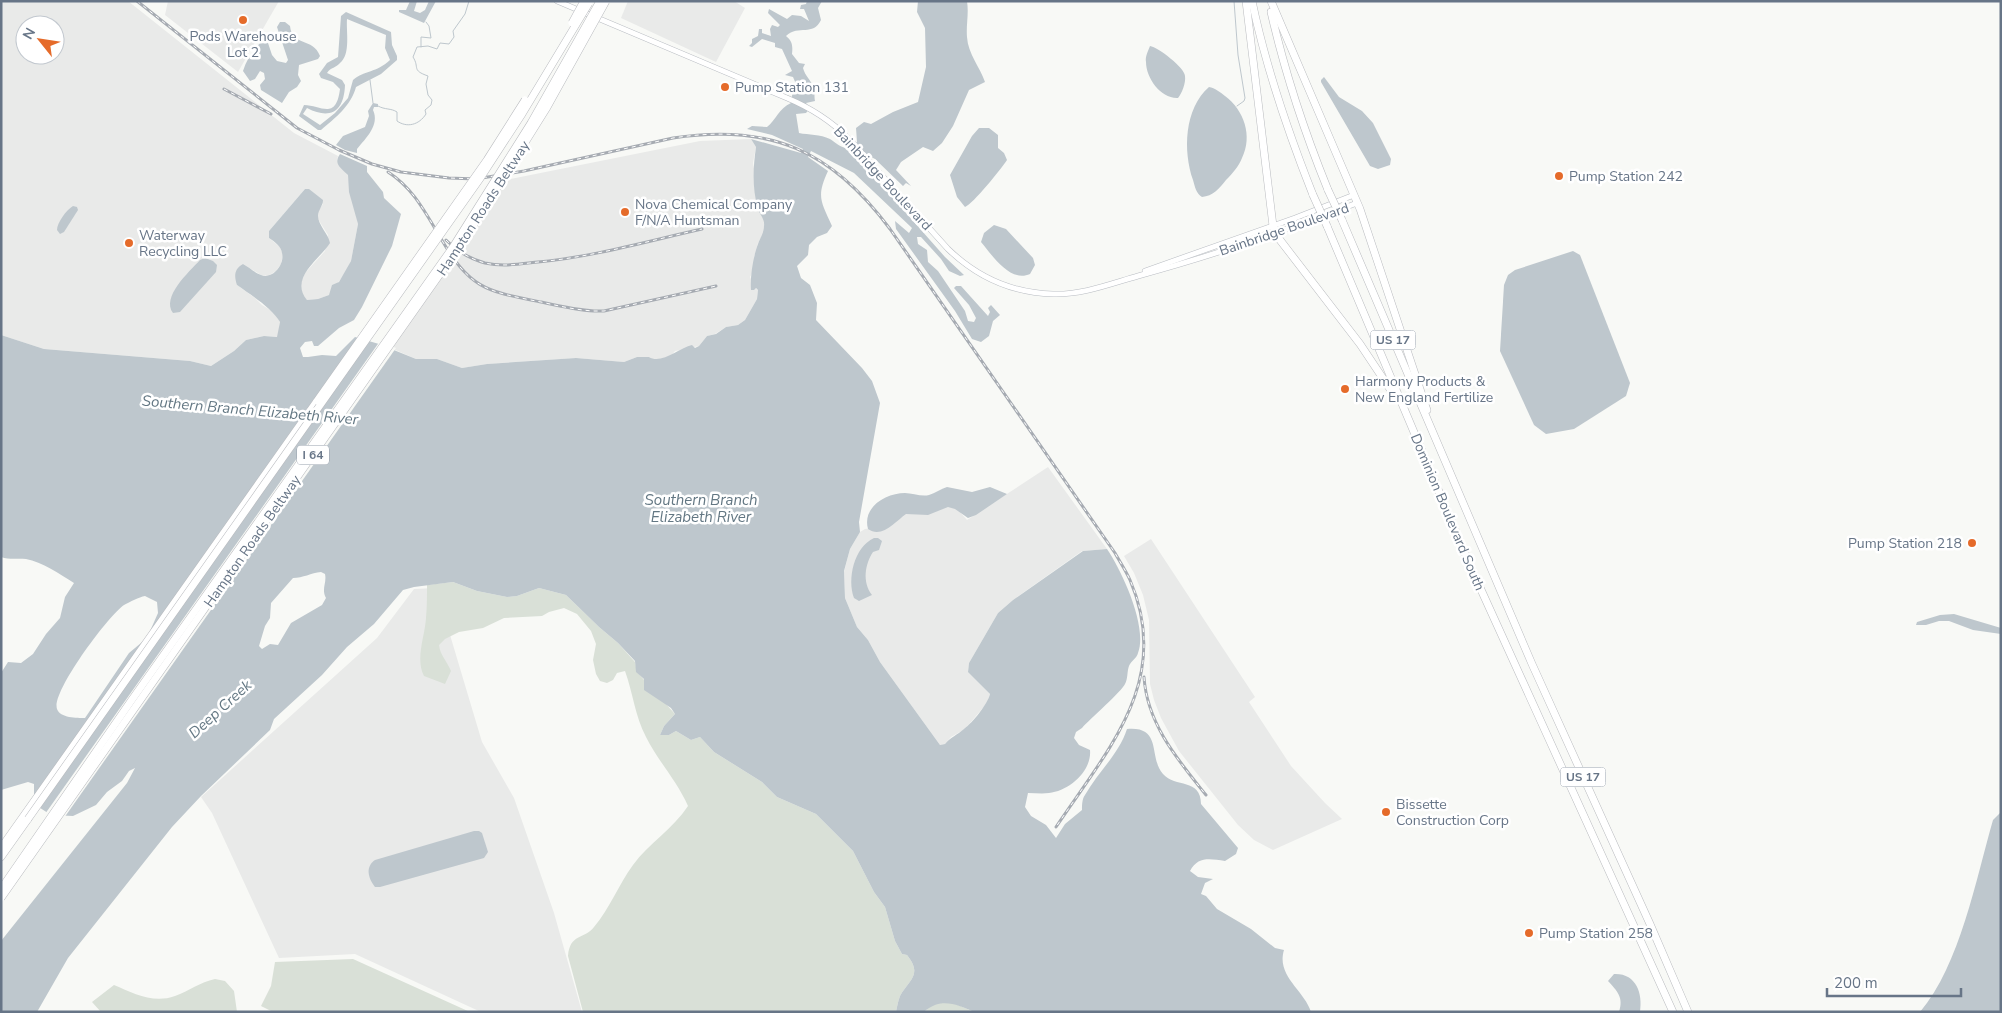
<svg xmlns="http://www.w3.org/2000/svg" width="2002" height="1013" font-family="'Nunito Sans',sans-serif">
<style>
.built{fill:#e9eae9;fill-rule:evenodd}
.green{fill:#d9e0d7}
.water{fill:#bec7cd;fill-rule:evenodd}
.pier{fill:#f8f9f6}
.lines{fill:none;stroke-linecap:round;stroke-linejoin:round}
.stream{stroke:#bec7cd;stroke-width:1}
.secondary-casing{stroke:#b8bcc2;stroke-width:6}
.motorway-casing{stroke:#b9bbbf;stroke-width:8}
.secondary{stroke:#fff;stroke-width:5}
.motorway{stroke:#fff;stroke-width:7}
.rail-casing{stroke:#a6abb2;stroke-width:3}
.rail{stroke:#fff;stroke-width:1;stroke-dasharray:4;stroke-linecap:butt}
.motorway-bridge-casing{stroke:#b9bbbf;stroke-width:8;stroke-linecap:butt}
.motorway-bridge{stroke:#fff;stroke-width:7}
.poi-dot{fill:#e56b2a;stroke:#fff;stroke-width:2}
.labels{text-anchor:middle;stroke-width:5;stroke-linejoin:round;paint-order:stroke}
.shield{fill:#fff;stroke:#959eab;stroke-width:1}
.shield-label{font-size:12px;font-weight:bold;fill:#677587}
.poi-label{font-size:14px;fill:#677587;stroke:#fff;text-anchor:start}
.street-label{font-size:14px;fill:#677587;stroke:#fff}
.water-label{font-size:15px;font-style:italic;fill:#637783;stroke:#fff}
</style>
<rect width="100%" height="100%" fill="#f8f9f6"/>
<g class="built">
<path d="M1 1H128L294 133 338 156 337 160 348 175 358 224 351 261 346 272 329 295 318 299 307 300 302 294 300 285 305 273 325 251 328 235 318 219V211L323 204 305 189 269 231V238L280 247 283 255 281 264 276 271 268 276 261 275 243 264 237 285 255 298 262 305 274 312 280 322 278 337 264 336 246 340 234 351 211 366 190 361 44 349 1 335ZM25 25H55V55H25Z"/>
<path d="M168 1H279L238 72 165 15Z"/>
<path d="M628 1H734L745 8 716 62 621 18Z"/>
<path d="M751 139 756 147 753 163 765 223 764 232 758 243 754 257V270L750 277 755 288 758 290 757 299 745 320 738 325 726 327 715 334 707 336 699 346 675 351 671 356 658 360 652 359 649 357H637L624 362 576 358 487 364 462 368 437 359H416L384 345 500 181 700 141Z"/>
<path d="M1048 467 1107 549 1082 551 1013 600 998 613 969 663 968 671 990 694 987 703 965 729 951 737 945 744 940 745 880 662 868 640 857 627 845 598 844 572 850 549 860 532 865 529 889 526 906 511 953 504 967 520Z"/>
<path d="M1151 539 1255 697 1249 702 1291 766 1325 803 1342 819 1273 850 1254 840 1238 825 1179 751 1161 718 1154 700 1150 684 1149 620 1143 595 1134 573 1124 556Z"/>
<path d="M436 588 482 742 514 798 554 913 582 1012H481L355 954 279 958 212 813 201 797 377 638 414 589Z"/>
</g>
<g class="green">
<path d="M453 582 477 591 507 597 517 596 539 588 566 595 599 627 618 643 635 662 637 672 675 714 664 726 660 735H669L676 731 691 740 700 737 714 752 762 782 777 797 816 814 853 851 874 892 885 907 895 941 902 954 907 955C923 975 909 980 900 996 898 1001 897 1007 896 1012H583L568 956C570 933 584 940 594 927 610 908 619 884 633 865 649 843 673 829 688 806 677 781 658 761 646 737 635 716 633 693 625 671L617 673 613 680 607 683 600 681 596 674 593 660 596 644 591 631 577 614 564 608 549 612 542 616 504 618 483 628 459 632 445 639 439 645C440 655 447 661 451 671L445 684 424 676C415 659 425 636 426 618 427 607 427 596 427 585Z"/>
<path d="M353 959 470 1012H273L261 1006 271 986 275 962Z"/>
<path d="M215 979 225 981 234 991 237 1012H101L92 1002 114 985C133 993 153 1004 175 996 189 991 200 982 215 979Z"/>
<path d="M941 1003H954L974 1012H924L932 1005Z"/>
</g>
<g class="water">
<path d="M410 1H417L414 11 420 13 425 10 429 1H436L424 23 399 12V10H406Z"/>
<path d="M807 1H822L818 8 821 20C813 37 799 24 786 36 792 41 793 45 792 54L799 63 805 64 803 68C805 76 811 80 814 88 815 92 814 96 815 101L806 103 810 108 806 113 796 114 799 133C809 135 820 134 830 139 835 142 841 148 847 148 852 148 854 145 857 142L856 128 864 122 871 124 893 112 918 102 926 67 925 28 917 12 918 1H967C969 14 966 25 967 37 968 54 980 67 985 82L969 90 953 126 942 143 933 151 923 147 901 162 896 170 911 186 906 183 903 186 875 159 868 155 863 160 868 170 945 257 964 275 960 276 949 271 941 259 921 237H917L918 244 927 250 928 262 938 271 965 311 968 321 974 322 976 318 969 305 954 288 956 286H961L988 316 990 312 988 308 991 305 1000 315 993 321 989 336 981 342 972 339 955 311 896 229 895 221 909 233 912 228 854 173 811 151 808 157 828 171C816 197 821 201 832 226L827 233 817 237 809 245 808 255 797 266 801 278 810 285 817 303 816 320 862 368 872 381 880 403 859 522 860 532 850 549 844 571 845 598 857 627 868 640 880 662 940 745 945 744C951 737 957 735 964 729 973 722 987 705 990 694L968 672 969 663 998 613 1013 600 1083 551 1107 549C1122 571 1148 627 1138 653 1137 658 1131 661 1129 666 1127 671 1128 679 1125 684 1122 691 1090 719 1082 728L1076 732 1074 738 1079 745 1090 750C1092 771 1069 791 1049 793 1042 794 1035 793 1028 793L1025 807 1031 816 1046 825 1056 838 1065 824 1082 810C1082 805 1082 799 1085 795 1098 772 1119 754 1127 729 1163 726 1148 757 1163 774 1175 788 1201 778 1201 804L1238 848 1236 854 1225 861C1210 859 1198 856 1190 871L1198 877 1213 879 1205 883 1201 894 1206 896 1217 909 1251 929 1275 948 1284 950C1276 976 1304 990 1311 1012H974C957 1004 940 997 924 1012H896C897 1007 898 1001 900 996 909 980 923 975 907 955L902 954 895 941 885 907 874 892 853 851 816 814 777 797 762 782 714 752 700 737 691 740 676 731 669 735H660L664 726 675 714 671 708 644 690V679L636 672 635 661 618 643 599 627 566 595 539 588 517 596 507 597 477 591 453 582 414 587 403 590 374 624 347 647 322 675 274 719 270 730 201 796 172 827 68 958 37 1012H1V941L127 783 135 768 129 771 122 781 107 792 96 805 73 816 51 815 34 804V784L28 782 1 790V673L8 662 21 663 33 654 46 634 60 618 65 597 74 583C60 574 42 562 26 559 17 558 10 560 1 557V335L44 349 190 361 211 366 234 351 246 340 264 336 277 337 280 322C272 308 251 295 237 285 234 276 234 269 243 264 249 267 255 273 261 275 273 280 285 264 282 253 281 246 275 242 269 238V231L305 189H309L323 200C323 206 318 210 318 216 318 225 328 233 330 243 319 260 289 278 307 300L318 299 329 295 332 285 339 282 351 261 358 224 349 192 348 175C341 168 333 164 340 154L367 166V172L383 192 384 198 401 214 392 246 362 307 354 320 339 328 318 346H314L312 341 305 342 300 348 303 357H308L322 355 336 356 355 337 379 344 416 359H437L462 368 487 364 576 358 624 362 637 357H649C661 365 679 348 692 345L695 348 699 346 707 336 716 334 726 327 738 325 745 320 757 299 758 290 756 288 754 290H751C750 277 753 257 758 244 760 238 764 233 764 226 765 219 760 215 758 209 752 188 753 168 756 147L751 139 801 153 803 149 772 135 747 129 752 126 767 127C776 120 779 108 791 103L793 89 796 84 793 77 785 75 792 71 782 49 775 47V43L762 39 752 47 749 46 752 43V39L758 36 759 29H762V33L771 36 770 29 772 25 778 27 780 25 768 13 769 9 787 19 792 15 801 16 809 21 804 9H800L801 5 806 4ZM321 572 325 574C327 583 321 589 326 598L322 605 291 623 278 645 270 644 262 649 259 646 265 626 270 618 271 603 293 578C303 578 311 573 321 572ZM145 596 157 602 158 613 147 638 129 653 85 718C77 718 60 718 57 709 51 692 109 615 124 605 130 602 139 597 145 596Z"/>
<path d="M346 12 391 32 392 45 397 56V60L381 74 356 87C351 106 335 118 321 130H318L299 116 304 105C321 105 336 121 340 89L333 82 321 78 319 74 327 63 338 57 341 16ZM347 19 386 35 385 48 390 60C376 73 365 70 353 80L348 98 335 113 320 125 303 114 307 108C330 120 344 112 345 85L342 80 327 73C331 67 336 68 340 63 351 54 346 32 347 19Z"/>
<path d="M280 22H285L290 26C292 47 313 37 320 56L318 59 299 65 298 75 301 81 297 87 289 92 282 103 261 90 260 85 265 79 264 73 260 71 255 79 250 81 243 71C247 58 254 49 264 39L267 40 272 55 277 61 286 63 288 60 277 27Z"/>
<path d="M1150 46C1158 47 1185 68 1185 76 1186 83 1182 93 1178 98 1161 99 1146 78 1146 62 1145 57 1148 51 1150 46Z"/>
<path d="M1324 77 1339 97 1362 111 1373 123 1391 159 1390 165 1378 169 1370 166 1321 82V80Z"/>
<path d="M1209 87C1215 88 1220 92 1225 96 1244 110 1253 136 1242 158 1239 166 1232 174 1226 180 1219 189 1213 196 1202 197 1196 193 1195 187 1193 180 1183 151 1184 109 1209 87Z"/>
<path d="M373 103 378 104V107H374L373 110C380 125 366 138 357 149V153L345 150 336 145 343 136 365 127 369 116 368 111Z"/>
<path d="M979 128H989L998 135V148L1004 153 1007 160C1001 169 973 204 965 207L957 197 950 175 972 136Z"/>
<path d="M73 206 77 207 78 210 64 232 60 234 57 230C57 223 66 210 73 206Z"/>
<path d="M994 225 1006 229 1033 258 1035 265 1030 274C1010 283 992 255 981 242L984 233Z"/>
<path d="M1573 251 1580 255 1630 383 1626 396 1574 429 1546 434 1534 425 1500 351 1504 285 1508 275 1515 270Z"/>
<path d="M205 258 213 261 217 265 216 272 180 312 173 313C161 297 189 272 200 260Z"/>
<path d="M947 487 972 492 990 487 1007 494 976 515 968 518 955 509 948 507 928 515 906 514C896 521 882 539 868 529 862 507 886 493 905 493 912 493 922 497 929 495 935 493 941 489 947 487Z"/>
<path d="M874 538H878L882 541 879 550 873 552C865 564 862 582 872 595L859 601 854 598C847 579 854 547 874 538Z"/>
<path d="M1954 614 2001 628V634L1973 630 1949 621H1939L1926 625H1916L1917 622 1940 615Z"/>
<path d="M2001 812V1012H1920C1960 965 1976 879 1993 820Z"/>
<path d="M474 831H479L482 833 488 852 484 858 380 887H375C368 878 365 867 375 860Z"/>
<path d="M1614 974C1636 973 1643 993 1640 1012H1619C1624 997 1617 991 1608 981Z"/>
</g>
<path class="pier" d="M380 341 396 348 64 818 50 817 45 814Z"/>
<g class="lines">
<g class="stream">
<path d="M1234 1 1238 55 1245 98 1244 101 1237 106"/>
<path d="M421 47V37L431 38 429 26 426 22"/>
<path d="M370 80 373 103"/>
<path d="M378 106C385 110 391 108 397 112V121C407 128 419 125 426 114L425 110 431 105 432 100 428 95 426 84 428 76C411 70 420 68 413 57L417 47 428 46 437 49 440 43 449 44 454 37 453 31 465 14 469 1"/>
</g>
<g class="secondary-casing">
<g id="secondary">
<path d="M557 1 787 98C811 108 830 120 848 138L948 249C977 277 1012 293 1053 294 1082 295 1110 284 1138 276 1212 256 1285 231 1357 203"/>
<path d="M1145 271 1295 218 1354 195"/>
</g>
</g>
<g class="motorway-casing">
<g id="motorway">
<path d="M1246 1 1273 226 1280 240 1360 344 1394 395"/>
<path d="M1252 1C1266 68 1288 132 1313 195"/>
<path d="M1271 1 1360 209 1427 410"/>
<path d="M1271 12C1285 73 1304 131 1328 190"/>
<path d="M1342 220 1532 664 1650 924 1688 1012"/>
<path d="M1327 226 1473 572 1673 1012"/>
<path d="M1 848 317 401"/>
<path d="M1 857 28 819"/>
</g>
</g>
<use href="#secondary" class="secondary"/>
<use href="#motorway" class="motorway"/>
<g class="rail-casing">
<g id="rail">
<path d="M137 1 297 128 339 150 372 164 401 172 449 178 476 179 524 171 673 138C771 123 832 151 890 229L1115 553C1120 562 1126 571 1130 580 1173 680 1108 749 1056 827"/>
<path d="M224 89 271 114"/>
<path d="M388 172C413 188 425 212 440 237 470 289 485 291 541 302 559 306 576 310 594 311H604L716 286"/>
<path d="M446 240C457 251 470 259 485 263 503 267 520 264 538 262 593 257 648 241 702 229"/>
<path d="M1144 677C1147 724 1178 760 1206 795"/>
</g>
</g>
<use href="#rail" class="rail"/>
<g class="motorway-bridge-casing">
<g id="motorway-bridge">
<path d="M572 23 584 1"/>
<path d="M1328 190 1342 220"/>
<path d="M1313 195 1327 226"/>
<path d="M317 401 487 160 525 100"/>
<path d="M28 819 479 180 522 114 589 3"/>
<path d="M1 889 131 701 453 247 531 123 600 1"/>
<path d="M1 898 466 237 546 109 606 1"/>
</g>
</g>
<use href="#motorway-bridge" class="motorway-bridge"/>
</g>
<g class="poi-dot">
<circle cx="243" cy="20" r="5"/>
<circle cx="725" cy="87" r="5"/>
<circle cx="1559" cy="176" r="5"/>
<circle cx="625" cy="212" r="5"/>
<circle cx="129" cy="243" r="5"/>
<circle cx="1345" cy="389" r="5"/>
<circle cx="1972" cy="543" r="5"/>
<circle cx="1386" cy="812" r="5"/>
<circle cx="1529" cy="933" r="5"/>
</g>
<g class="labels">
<g class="shield">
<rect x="1370.5" y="330.5" width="45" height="19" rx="4"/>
<rect x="297" y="445.5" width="32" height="19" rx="4"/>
<rect x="1560.5" y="767.5" width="45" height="19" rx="4"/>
</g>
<g class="shield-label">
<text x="1393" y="344">US 17</text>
<text x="313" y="459">I 64</text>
<text x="1583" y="781">US 17</text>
</g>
<g class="poi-label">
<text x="243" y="41" text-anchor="middle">Pods Warehouse<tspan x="243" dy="16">Lot 2</tspan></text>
<text x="735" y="92">Pump Station 131</text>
<text x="1569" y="181">Pump Station 242</text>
<text x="635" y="209">Nova Chemical Company<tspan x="635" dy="16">F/N/A Huntsman</tspan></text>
<text x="139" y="240">Waterway<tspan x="139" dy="16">Recycling LLC</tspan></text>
<text x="1355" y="386">Harmony Products &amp;<tspan x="1355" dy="16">New England Fertilize</tspan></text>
<text x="1962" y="548" text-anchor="end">Pump Station 218</text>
<text x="1396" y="809">Bissette<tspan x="1396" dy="16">Construction Corp</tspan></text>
<text x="1539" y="938">Pump Station 258</text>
</g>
<g class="street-label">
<text transform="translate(883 178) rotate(47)" y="5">Bainbridge Boulevard</text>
<text transform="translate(483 208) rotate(-57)" y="5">Hampton Roads Beltway</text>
<text transform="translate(1284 229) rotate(-19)" y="5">Bainbridge Boulevard</text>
<text transform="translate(1448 512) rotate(67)" y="5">Dominion Boulevard South</text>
<text transform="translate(252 541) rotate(-55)" y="5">Hampton Roads Beltway</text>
</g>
<g class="water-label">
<text transform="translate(250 410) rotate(5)" y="5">Southern Branch Elizabeth River</text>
<text x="701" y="505">Southern Branch<tspan x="701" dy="17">Elizabeth River</tspan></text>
<text transform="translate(220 709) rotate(-42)" y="5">Deep Creek</text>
</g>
</g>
<rect width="2002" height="1013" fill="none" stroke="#677587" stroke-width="5"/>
<g transform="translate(40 40) rotate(300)"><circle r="24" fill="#ffffff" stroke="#c2c8cf"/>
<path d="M0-4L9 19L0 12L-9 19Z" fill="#e56b2a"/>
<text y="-8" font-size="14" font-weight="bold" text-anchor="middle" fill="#677587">N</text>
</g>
<path d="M1827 988v8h134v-8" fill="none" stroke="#677587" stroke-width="2.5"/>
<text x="1834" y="988" font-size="15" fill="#677587" stroke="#ffffff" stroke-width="4" paint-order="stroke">200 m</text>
</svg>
